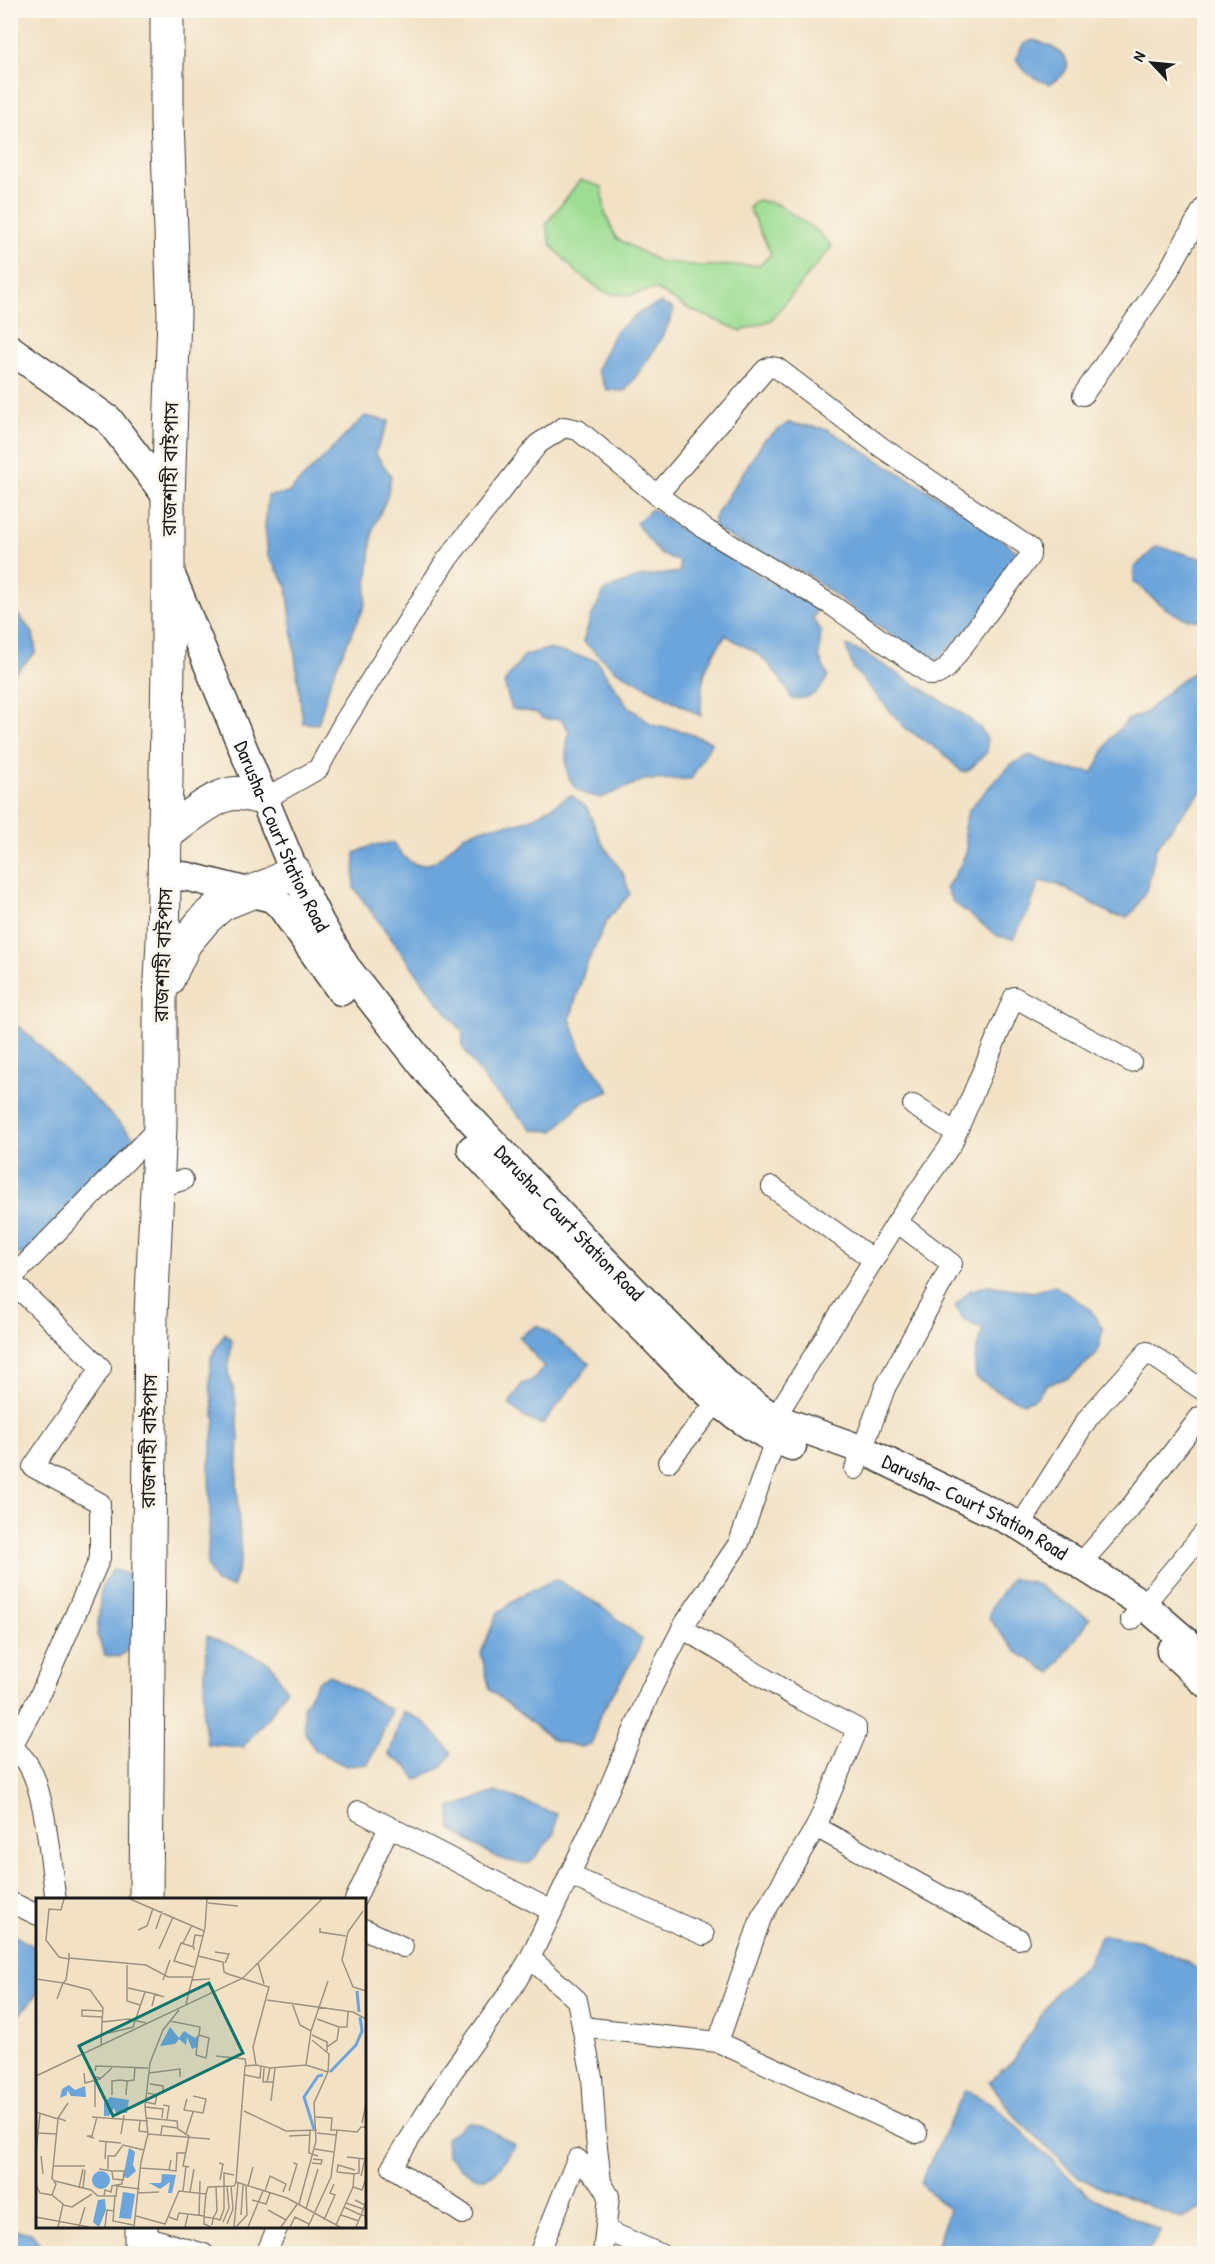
<svg xmlns="http://www.w3.org/2000/svg" width="1215" height="2264" font-family="'Patrick Hand','Noto Sans Bengali',sans-serif">
<style>
.green{fill:#9cdd93;stroke:#5c7c58;stroke-width:1.5}
.water{fill:#6ca5db;stroke:#44607c;stroke-width:1.5}
.lines{fill:none;stroke-linecap:round;stroke-linejoin:round}
.street-casing{stroke:#3c3a35;stroke-width:22}
.secondary-casing{stroke:#3c3a35;stroke-width:31}
.highway-casing{stroke:#3c3a35;stroke-width:35}
.street{stroke:#fff;stroke-width:20}
.secondary{stroke:#fff;stroke-width:28}
.highway{stroke:#fff;stroke-width:33}
.labels{text-anchor:middle;stroke-width:6;stroke-linejoin:round;paint-order:stroke}
.street-label{font-size:20px;fill:#1c1c1c;stroke:#fbf7ec}
.inset-river{fill:none;stroke:#6ca5db;stroke-width:3}
.inset-road{fill:none;stroke:#9c9281;stroke-width:1.5}
.view{fill:#0f766e;fill-opacity:0.15;stroke:#0f766e;stroke-width:3}
.inset-edge{fill:none;stroke:#1c1c1c;stroke-width:3}
</style>
<rect width="100%" height="100%" fill="#fbf7ec"/>
<filter id="ink" filterUnits="userSpaceOnUse"><feTurbulence type="fractalNoise" baseFrequency=".0167" numOctaves="2"/><feDisplacementMap in="SourceGraphic" scale="12" xChannelSelector="R" yChannelSelector="G"/><feConvolveMatrix kernelMatrix="1 2 1 2 8 2 1 2 1" color-interpolation-filters="sRGB"/></filter>
<filter id="wash" filterUnits="userSpaceOnUse"><feTurbulence type="fractalNoise" baseFrequency=".008" numOctaves="4" result="noise"/><feDisplacementMap in="SourceGraphic" scale="24" xChannelSelector="R" yChannelSelector="G"/><feGaussianBlur stdDeviation="1.35" result="paint"/><feColorMatrix in="noise" values="0 0 0 0 0 0 0 0 0 0 0 0 0 0 0 0 0 1.4 0 .05"/><feComposite in="paint" operator="in"/></filter>
<g filter="url(#wash)">
<rect width="100%" height="100%" fill="#f2e1c4"/>
<path class="green" d="M580 180 602 187 605 213 616 238 658 261 700 266 760 265 771 254 749 208 757 200 777 204 816 230 832 246 771 320 741 331 687 308 656 289 630 295 605 293 575 271 551 245 546 224Z"/>
<g class="water">
<path d="M1033 40C1058 47 1087 65 1049 84 1033 78 1024 74 1016 58L1023 44Z"/>
<path d="M660 303 674 309C665 338 643 367 625 391L607 390 597 370 615 332 641 312Z"/>
<path d="M365 416 389 421 375 453 391 476 387 497 373 529 365 605 332 676 318 724 303 723 287 586 268 555 265 527 268 496 288 493Z"/>
<path d="M788 423 827 429 977 520 1020 554 989 608 936 662 867 619 808 575 748 547 714 528V518L764 440Z"/>
<path d="M652 509 679 528 817 608 813 619 821 631 819 657 828 676C819 694 812 698 792 699 785 684 766 657 752 650 742 645 735 642 726 635 703 667 701 677 701 716L615 670 583 641 591 617 605 590 639 577 680 572 679 561 660 554 636 523Z"/>
<path d="M1157 546 1204 559V620C1176 623 1154 599 1134 582V568Z"/>
<path d="M11 606 33 633 36 652 11 677Z"/>
<path d="M846 646 864 653 963 714 981 729 987 740V752L968 771 962 772 939 750 905 728 853 668Z"/>
<path d="M548 649 596 660 627 705 652 725 679 730 712 742 691 779 644 780 601 798C595 796 584 795 579 791 561 777 566 750 569 731L561 719H543L537 713 512 709 504 683 525 655Z"/>
<path d="M1204 667V788L1174 824 1156 848 1148 887 1135 910 1127 917 1113 915 1055 883 1039 882 1030 908 1013 939 998 936 979 922 952 901 946 888 959 868 967 850 964 828 968 811 988 788 1013 763 1030 755 1062 769 1093 772 1111 738 1128 720 1145 713 1182 679Z"/>
<path d="M571 795 587 808 602 843 623 873 630 894 607 920 585 968 570 1019 581 1050 610 1091 581 1103 554 1131 533 1130 489 1086 462 1046 463 1032 438 1002 354 888 355 853 373 845 393 843C400 852 408 865 421 865 442 865 451 842 467 834 483 826 500 826 517 823 536 819 554 805 571 795Z"/>
<path d="M19 1026 140 1143 32 1256 11 1253 10 1035Z"/>
<path d="M988 1285 1034 1292 1054 1285 1090 1309 1103 1329 1097 1354 1069 1378 1047 1384 1036 1398 1024 1403 1002 1394 976 1377C973 1359 977 1346 983 1329L965 1321 955 1306 970 1291Z"/>
<path d="M538 1325 590 1364 542 1425 524 1417 509 1404 522 1384 534 1379 544 1367 519 1337Z"/>
<path d="M225 1333 232 1340 228 1372 235 1395 239 1436 237 1483 241 1560 232 1587 216 1583 207 1566 210 1514 209 1467 215 1421 210 1384 211 1357Z"/>
<path d="M113 1569 132 1576C143 1608 150 1636 118 1657L105 1655 97 1635 101 1589Z"/>
<path d="M1012 1578 1036 1584 1090 1619 1051 1673 1017 1652 989 1619 992 1606Z"/>
<path d="M556 1579 604 1608 642 1639 637 1653 599 1717 592 1744 581 1747 553 1740 490 1690 481 1653 497 1614 520 1596Z"/>
<path d="M207 1636 238 1648 271 1664 286 1689 272 1712 243 1747 207 1744 203 1715Z"/>
<path d="M330 1675 391 1710 381 1737 368 1764 346 1766 316 1751 305 1733 303 1707 318 1681Z"/>
<path d="M403 1711 424 1722 452 1753 442 1767 416 1780 408 1767 389 1755Z"/>
<path d="M495 1792C517 1796 536 1808 557 1814L554 1834 530 1863C501 1866 473 1844 451 1828L450 1808Z"/>
<path d="M11 1934 37 1948 38 1993 11 2024Z"/>
<path d="M1101 1935 1139 1940 1187 1962 1204 1974V2207L1182 2219 1079 2178 1018 2120 989 2081 1013 2061 1056 1992 1088 1963Z"/>
<path d="M965 2090 993 2104 1088 2195 1161 2231 1147 2253H934L949 2210 920 2183Z"/>
<path d="M468 2122 481 2125 515 2145C490 2187 480 2188 447 2154L446 2138Z"/>
<path d="M11 2229 31 2233 47 2253H11Z"/>
</g>
</g>
<g filter="url(#ink)">
<g class="lines">
<g class="street-casing">
<g id="street">
<path d="M1083 395 1165 277 1204 207"/>
<path d="M265 799 318 769 344 722 445 562 538 444 564 427 578 430 657 495 708 531 833 606 931 675 938 674 946 669 1030 556V548L881 447 777 368 770 367 765 370 657 495"/>
<path d="M913 1105 956 1133"/>
<path d="M772 1187 874 1260"/>
<path d="M157 1188 183 1180"/>
<path d="M10 1280 101 1368 33 1467 100 1503V1558L42 1691 12 1746"/>
<path d="M10 1280 160 1126"/>
<path d="M768 1429 897 1222"/>
<path d="M668 1462 717 1402"/>
<path d="M855 1469 885 1388 952 1264 897 1222 952 1143 1014 997 1131 1062"/>
<path d="M1020 1526 1088 1418 1147 1352 1204 1391"/>
<path d="M1081 1563 1129 1509 1200 1417"/>
<path d="M1131 1620 1204 1533"/>
<path d="M682 1628 794 1696 856 1728V1733L816 1827"/>
<path d="M10 1745C17 1751 25 1758 29 1766 46 1796 50 1863 56 1900"/>
<path d="M359 1811 552 1911"/>
<path d="M569 1875 704 1935"/>
<path d="M355 1900 389 1827"/>
<path d="M10 1902 38 1915"/>
<path d="M364 1929 403 1947"/>
<path d="M530 1958 577 2000 592 2077 596 2138 601 2182 609 2196 603 2254"/>
<path d="M582 2027 718 2042"/>
<path d="M917 2133 718 2042 761 1918 816 1827 1019 1939"/>
<path d="M463 2214 392 2167 452 2072 511 1990 530 1958 597 1817 652 1687 685 1623 739 1543 775 1440"/>
<path d="M606 2230 660 2254"/>
<path d="M141 2235 204 2254"/>
<path d="M266 2254 278 2226"/>
<path d="M539 2254 577 2159 601 2182"/>
</g>
</g>
<g class="secondary-casing">
<g id="secondary">
<path d="M10 349 109 420 168 498"/>
<path id="s1" d="M170 573 294 871 320 923 345 966 437 1083 587 1243 729 1387 774 1418 863 1450 1020 1526 1144 1605 1204 1657"/>
<path d="M165 874 189 877 272 898 281 906 341 991"/>
<path d="M472 1149C529 1211 586 1272 646 1331 691 1376 731 1424 792 1446"/>
<path d="M1171 1651 1204 1682"/>
</g>
</g>
<g class="highway-casing">
<g id="highway">
<path d="M165 835C182 823 211 797 231 794 242 792 254 796 265 799"/>
<path d="M167 981 185 943 206 918 222 904 274 883 294 871"/>
<path d="M146 1900 151 1315 160 1126V998L163 941 168 665V498L174 314 167 121V10"/>
<path d="M141 2254V2226"/>
</g>
</g>
<use href="#street" class="street"/>
<use href="#secondary" class="secondary"/>
<use href="#highway" class="highway"/>
</g>
</g>
<g class="labels">
<g class="street-label">
<text transform="translate(170 469) rotate(-89)" y="7">রাজশাহী বাইপাস</text>
<text dy="7" stroke="none"><textPath href="#s1" startOffset="286">Darusha- Court Station Road</textPath></text>
<text transform="translate(163 955) rotate(-88)" y="7">রাজশাহী বাইপাস</text>
<text dy="7" stroke="none"><textPath href="#s1" startOffset="772">Darusha- Court Station Road</textPath></text>
<text transform="translate(149 1441) rotate(-89)" y="7">রাজশাহী বাইপাস</text>
<text dy="7" stroke="none"><textPath href="#s1" startOffset="1276">Darusha- Court Station Road</textPath></text>
</g>
</g>
<g transform="translate(36 1898)">
<rect width="330" height="330" fill="#f2e1c4"/>
<path d="M134 129 143 140 148 133 159 140 162 137 161 149 156 151 151 139 150 147 143 141 139 146 124 148ZM33 187 39 192 49 188 50 199 35 198 31 192V197L24 200 26 191ZM74 199 93 202 91 215H80L78 210 73 218H68V205ZM93 250 99 254 97 267 100 273 92 280 87 279ZM56 282a9 9 0 1 1 18 0a9 9 0 1 1-18 0ZM126 276 140 277 136 295H132L134 284 124 291 113 285H125ZM87 294 99 296 95 321 83 320ZM69 301 70 312 63 329 57 324 59 315 62 302Z" fill="#6ca5db"/>
<path class="inset-river" d="M321 93 323 114M294 174 320 147 326 133 324 119M278 231 268 199 282 178 287 177"/>
<path class="inset-road" d="M94 1 168 33M172 5 202 8M327 13 312 34 306 62 317 89 330 93M284 30V34L310 38M120 31 126 13M102 32 111 28 117 10M147 45 156 27M157 48 159 37 167 38M123 51 137 19M158 52V49L145 45 138 63 158 69M179 54 193 56 189 65M33 55V60L110 67 132 79H156M162 58 187 64 188 74 192 76 233 89 217 149 220 167 209 168 200 284M222 65 228 86M91 67V103L104 107M0 81 27 85 30 82 33 61 23 59 10 42 13 11 25 12 28 1M127 82 134 62M156 82 174 81M92 90 119 96M21 101 27 85 54 92 67 110 66 124M231 102 317 114 330 121M256 105 264 127 275 133 270 167M150 106 169 30 171 1M116 108 119 96 128 99M66 119 46 118V112L67 113M281 121 303 129M134 123 164 129V130L163 137 162 140 160 157 170 160 173 140 163 137M275 133 292 83M73 135 97 129 109 94M276 137 291 144V149M276 142 293 156 292 174M65 148 66 124 93 121 110 125M291 153V149L301 142 303 129H311L312 114M180 158 209 161 210 167M220 167 234 170 270 167 292 174 278 205 280 243 263 306M228 170 227 184H231M234 170 231 184H237M59 173 60 168 112 170M48 175 49 185 64 181 76 170M113 175 144 171V179M209 177 224 180 225 169M0 178 207 80 286 1M91 183 98 182 99 169M114 186 127 188V193M76 197V183L84 182 91 183 90 197M151 201 148 212 167 215 170 201 157 198M235 203 239 170M110 204 119 206 121 197 112 195M127 207 133 208 131 221M59 209V179L65 180M109 209 127 211 126 220M208 213 250 233 281 232M0 214 22 221 16 280 20 286 16 297 27 306 22 329M56 219 112 223M280 219 296 220 295 232H301M110 220 141 223 142 231 153 238 147 268 153 269M30 223 22 220 32 205M104 223 103 233 111 234M326 225 330 206M274 232 273 255 282 258M2 235 21 236M281 235 300 237M85 236 88 217M112 236 174 241M150 236 157 214M125 237 126 228 142 230M253 238 274 237M58 240 51 238H56L61 219M63 243 85 245M279 251 297 254M0 255 4 216M5 258 7 276M311 259 329 261 325 278M69 261 70 243M183 265 187 266 184 282M276 265 285 266 286 262 277 261M18 268H49M104 270 133 272 135 262M63 271 76 273 77 281 88 282M72 271V258H79L87 247 108 252M133 272 140 273 141 255H149M77 273H88L87 282M301 274 302 267 319 272M318 276 323 275V260M19 283 55 292 62 298H79L77 323 97 327M200 284 251 300 304 329M0 287 4 295 16 297M212 288 217 269M317 289 326 292 330 280M43 290 47 271M47 290 49 272M147 293 150 268M229 293 234 278 250 286 247 294M253 293 261 266 257 265M154 294 158 271M102 295 123 294M68 298 69 292 75 294 76 288 86 286V282M80 299 81 288 104 291M216 302 230 306 234 295M319 302 329 307 325 317 330 318M310 305 327 311M27 307 36 309 56 296M308 309 325 317 320 329M270 311 282 271M232 312 250 322M205 317 207 287M305 317 323 323M100 318 129 326 143 293 170 296 172 289 198 288 200 284M163 318 164 283M168 318 170 296M0 319 53 329M133 319 141 322 143 315 152 316M168 319 177 320 181 313 180 288M288 322 299 297 294 295 298 286M187 324 193 310 191 288M191 326 197 311 195 288M176 327 177 320 184 322 188 311V275L198 277M300 327 317 289 318 276 301 274M43 329 49 309M69 329 71 312 78 313M98 329 105 264 112 236 109 209 114 165 127 132 143 112M149 329 152 316 168 318V326L175 329M198 329 202 285M200 329 211 317 210 288M212 329 227 293M245 329 262 305M254 329 259 319 273 326M272 329 295 279 301 232 321 234 325 229H330"/>
<path class="view" d="M173 85 207 155 77 218 43 148Z"/>
<rect width="330" height="330" class="inset-edge"/>
</g>
<rect width="1215" height="2264" fill="none" stroke="#fbf7ec" stroke-width="36"/>
<g transform="translate(1152 63) rotate(296)" stroke="#fbf7ec" stroke-width="4.5" paint-order="stroke">
<path d="M0-4.5L10 22L0 15L-10 22Z" fill="#1c1c1c"/>
<text y="-9" font-size="16" font-weight="bold" text-anchor="middle" fill="#1c1c1c">N</text>
</g>
</svg>
